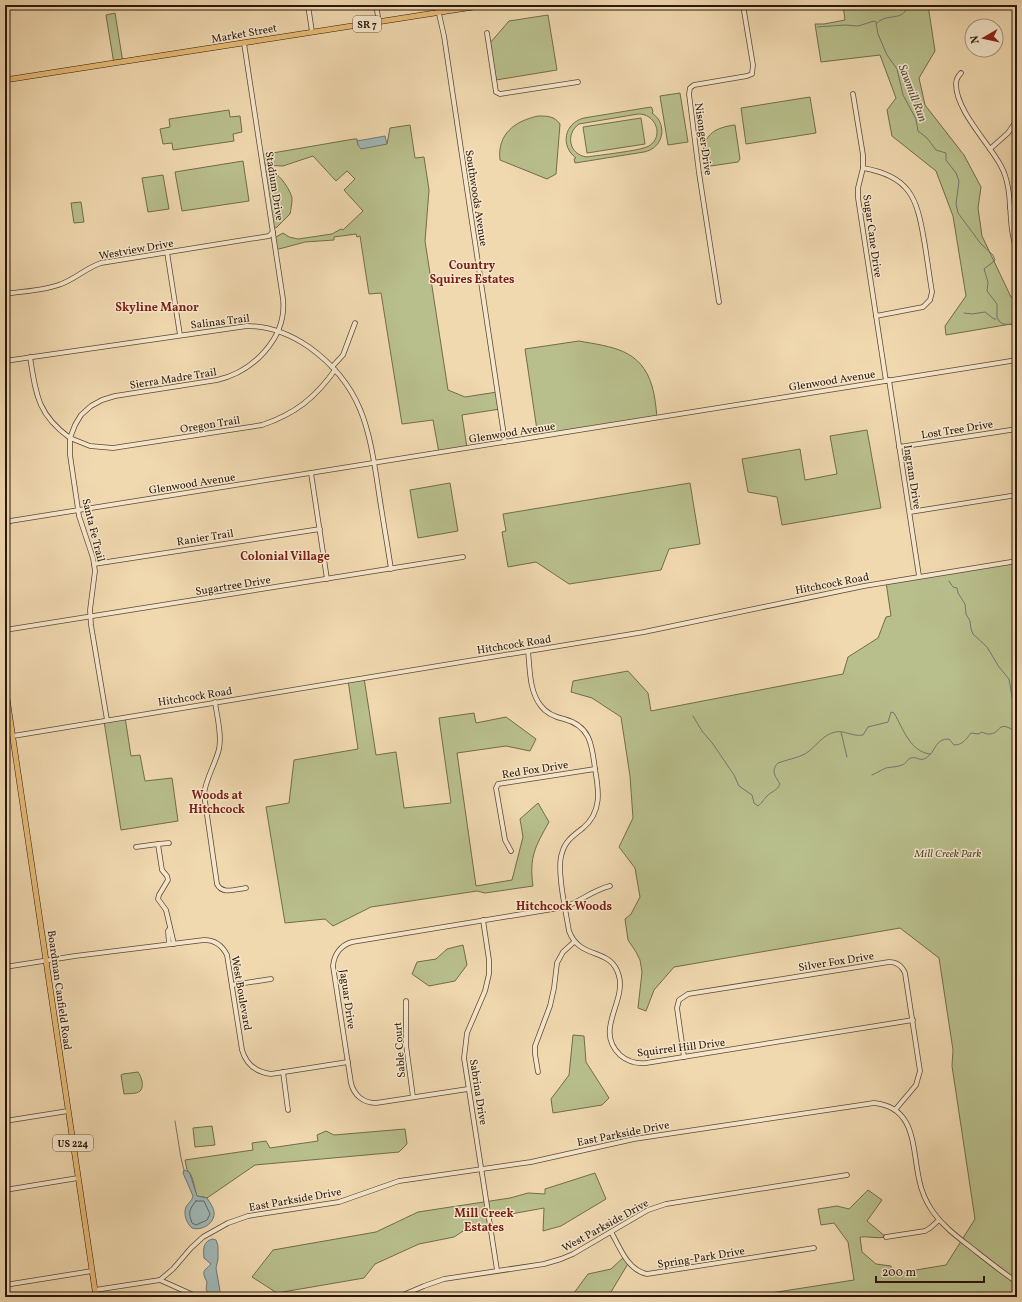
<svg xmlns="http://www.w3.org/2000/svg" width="1022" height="1302" font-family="Vollkorn,serif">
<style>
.green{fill:#b8bf8c;stroke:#726c4c;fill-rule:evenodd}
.water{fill:#9fb7b6;stroke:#717772}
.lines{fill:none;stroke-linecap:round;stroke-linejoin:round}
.shore{stroke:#656861;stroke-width:1}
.stream{stroke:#717772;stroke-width:1}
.minor-casing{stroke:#5c4835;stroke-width:5.5}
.major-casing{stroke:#2b180c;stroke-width:6}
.minor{stroke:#f5e6cb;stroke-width:4}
.major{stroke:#e8bc78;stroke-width:5}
.labels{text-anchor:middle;stroke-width:3;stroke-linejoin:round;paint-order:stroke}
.shield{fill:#f5e6cb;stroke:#685645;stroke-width:1}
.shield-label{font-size:10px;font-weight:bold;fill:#2b180c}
.street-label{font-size:11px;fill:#2b180c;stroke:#f5e6cb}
.park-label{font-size:11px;font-style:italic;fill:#554a32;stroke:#f5e6cb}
.water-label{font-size:12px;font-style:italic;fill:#545048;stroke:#f5e6cb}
.neighbourhood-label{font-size:12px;font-weight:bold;fill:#7a1f14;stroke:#f5e6cb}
</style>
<rect width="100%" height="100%" fill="#f0d8af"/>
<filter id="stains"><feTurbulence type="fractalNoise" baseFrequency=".005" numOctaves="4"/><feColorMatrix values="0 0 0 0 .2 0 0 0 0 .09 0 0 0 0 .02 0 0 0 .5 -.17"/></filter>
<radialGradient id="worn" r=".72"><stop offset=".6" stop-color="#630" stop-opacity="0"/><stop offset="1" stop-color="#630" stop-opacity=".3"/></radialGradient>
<g class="green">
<path d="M843 5H928L935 51 919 78 925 105 964 155 981 187 978 208 982 236 1011 297 1017 300V323L946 335 945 326 966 296 953 216 936 171 892 136 887 110 896 98 880 55 821 62 815 24H824L845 20Z"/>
<path d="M115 13 123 63 114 64 106 15Z"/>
<path d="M548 15 557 70 496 80 490 43 509 21Z"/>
<path d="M680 93 688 142 668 145 660 96Z"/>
<path d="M810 97 816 133 746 144 741 108Z"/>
<path d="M651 107 652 108 653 112 652 113C668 124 664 148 644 152L575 163 574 159 576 158C560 146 564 123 584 118ZM638 114C655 113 665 136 649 146 640 151 599 155 587 157 569 155 565 134 579 124Z"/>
<path d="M229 110 230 117 240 116 242 132 233 134 234 141 173 150 172 143 163 144 160 129 170 127 169 119Z"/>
<path d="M538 116C548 116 554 116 560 124L556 174 547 179 500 160C497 134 515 121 538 116Z"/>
<path d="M641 118 645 144 587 153 583 127Z"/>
<path d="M410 125 415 158 424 157 429 190 425 241 448 390 465 397 497 392 500 409 462 415 467 448 439 453 433 420 402 424 381 293 369 294 360 236 357 237 356 234 334 237V240L305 242 279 249H276L274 238 283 233 289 237 298 239 332 234 341 229 343 230 363 211 344 190 355 179 347 171 336 181 313 156 283 166 263 165 261 155 354 139H357L358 145 387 144 390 128Z"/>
<path d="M735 125 740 159 738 162 704 167C700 141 708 128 735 125Z"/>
<path d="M243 161 249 201 182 211 175 172Z"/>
<path d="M268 170C278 171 290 189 292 198 292 204 291 209 290 214L276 228 273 227 264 173Z"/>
<path d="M163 175 169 209 148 212 142 178Z"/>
<path d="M81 202 84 222 74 223 71 203Z"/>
<path d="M579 341C612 347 641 349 652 386 655 396 656 407 657 417L538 437 525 349Z"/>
<path d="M867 430 881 508 782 525 777 497 748 492 742 459 800 449 805 480 837 474 830 436Z"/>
<path d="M450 483 458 531 418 538 410 490Z"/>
<path d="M690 483 700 544 669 549 661 570 569 584 536 562 508 567 502 532 506 531 503 514Z"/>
<path d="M1017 561V1297H745L854 1280 848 1242 834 1223 821 1225 818 1209 837 1206 849 1209 868 1190 882 1200 867 1221 886 1237C877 1239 869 1236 860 1237L862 1252 876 1264 891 1266 892 1274 946 1265 975 1219 952 1066 953 1050 939 958 900 928 674 967 654 990 646 1011 638 1008 642 972 640 960 636 952 628 940 625 919 631 914 640 897 635 868 619 847 633 818 630 776 621 717 592 698 571 692 573 681 628 671 648 693 651 711 843 674 848 657 878 638 886 617 891 616 886 582Z"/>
<path d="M364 678 376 755 396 752 404 808 451 803 439 718 474 713 476 723 506 717 536 739 530 751 506 746 457 753 476 886 512 880 523 837 520 819 538 803 549 822C535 847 529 857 533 886L485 893 477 891 371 907 333 926 325 919 285 923 266 807 289 803 294 760 358 749 348 680Z"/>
<path d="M125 717 131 756 140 755 145 781 172 778 178 821 121 830 104 721Z"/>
<path d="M463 945 467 965 455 981 429 986 412 974 417 962 436 959 447 949Z"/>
<path d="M573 1035 584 1036 586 1062 609 1098 602 1105 553 1113 551 1099 569 1075Z"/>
<path d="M138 1072C140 1075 141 1077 142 1081 144 1095 135 1093 124 1094L121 1075 123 1074Z"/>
<path d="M212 1126 215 1145 195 1147 193 1128Z"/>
<path d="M405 1129 407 1144 399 1152 255 1165 207 1198 204 1197 197 1196C194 1188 194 1176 187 1170L185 1160 253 1150 252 1143 266 1141 270 1148 318 1141 317 1135 326 1131 334 1135Z"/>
<path d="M595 1173 606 1199 561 1226 543 1231 544 1208 489 1218 490 1224 471 1226 454 1237 419 1244 375 1264 364 1278 277 1293 252 1277 273 1250 376 1232 418 1212 510 1198 528 1193 545 1194V1189Z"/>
<path d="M625 1256 629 1262 608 1297H571L588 1274 611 1269Z"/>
</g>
<g class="water">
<path d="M385 136 387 144 361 149 358 145 357 141Z"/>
<path d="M184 1170 189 1172 190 1174 197 1196 207 1198C210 1203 215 1209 214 1215 213 1225 200 1231 192 1228 187 1224 183 1214 186 1207 188 1203 192 1201 193 1196L183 1173Z"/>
<path d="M213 1239 216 1240 218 1246V1259L216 1268 220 1291 219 1297H211C205 1289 206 1291 207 1282 201 1271 204 1271 211 1264L204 1258C203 1249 203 1241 213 1239Z"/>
</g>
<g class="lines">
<path class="shore" d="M196 1201H204L210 1214 207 1220 196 1225 192 1223C188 1212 189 1210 196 1201Z"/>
<g class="stream">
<path d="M876 23 878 34 887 55 897 69 903 95 916 119 918 131 927 138 936 150 946 153V160L956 173 959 181 956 204 958 213 981 244 993 255 995 260 993 262 984 269 988 282 987 291 997 304V317L999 321 1003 324 1017 325"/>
<path d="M877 23C888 12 902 23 909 5"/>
<path d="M817 27 845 25 858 26 874 21 876 22"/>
<path d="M964 313 972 314 985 312 994 319H996"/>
<path d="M949 581 953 587 957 588 958 593 965 604 966 614 970 621 971 629 973 634 987 647 999 667 1009 679 1015 714V730"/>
<path d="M693 716 702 731 713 744 734 775 739 786 752 795 754 803 758 806C762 803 764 799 767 796 772 791 777 791 780 784 776 777 770 771 778 763 786 760 797 758 805 754 816 747 822 735 835 732 845 730 853 737 863 735L868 727 888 722 891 712 894 713C903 728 910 752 930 754"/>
<path d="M841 732 847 757"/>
<path d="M872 775C877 773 881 770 886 768 891 767 897 767 902 765 906 764 907 759 911 758 917 756 920 762 926 758 936 752 935 738 949 739L954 745C963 745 966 739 971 733L978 734 982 732C984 733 986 734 988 734 1002 735 996 717 1017 733"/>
<path d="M175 1121 181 1158 184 1170"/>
</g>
<g class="minor-casing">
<g id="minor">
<path d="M308 5 312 32"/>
<path d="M376 5 379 22"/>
<path d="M437 5 444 36 505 442"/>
<path d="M487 33 496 92 500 94 578 82"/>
<path d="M244 43 283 299C287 338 253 372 217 380L115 396 102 400 91 406 81 415 75 425 70 438 90 446 113 448 262 425C295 414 315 398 335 370"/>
<path d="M961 73C958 76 956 79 956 84 956 111 989 143 1001 166 1015 192 1006 223 1017 250"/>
<path d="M853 94 863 155V168L858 188V198L886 381"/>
<path d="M990 149 1008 133 1017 120"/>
<path d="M863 168C910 176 917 198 924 240 927 257 929 274 932 292L930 300 923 307 876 316"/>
<path d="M1010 208 1017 207"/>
<path d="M167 252 180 335"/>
<path d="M5 294C23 291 44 291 61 284 75 279 86 268 101 263L269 236 273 232"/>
<path d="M719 302 699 173 689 94 690 88 694 85 747 76 752 74 753 65 743 5"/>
<path d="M30 357C36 394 37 414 70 438V455L79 516 93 558 95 571 90 610 91 625 107 720"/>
<path d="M5 361 247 326C270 326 290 334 309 347 362 385 369 428 378 487 382 515 387 542 391 569"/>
<path d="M332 367 343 355 355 323"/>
<path d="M889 380 919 576"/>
<path d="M899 447 1017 429"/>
<path d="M311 473 327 579"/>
<path d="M910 512 1017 495"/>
<path d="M5 520 10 521 1017 360"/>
<path d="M5 525 10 521"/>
<path d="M94 564 320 529"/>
<path d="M5 630 463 557"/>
<path d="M528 651C530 669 529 691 541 706 547 714 555 717 564 719 591 726 592 746 595 769 599 791 602 812 583 828 574 835 565 841 562 853 556 869 566 912 569 931 580 961 611 946 619 976 626 1003 594 1030 620 1055 627 1061 636 1064 646 1063L913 1020"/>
<path d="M215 702C217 717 222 734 219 749 215 765 206 778 204 794L217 884C222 895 236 889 246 888"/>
<path d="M13 736 644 632 864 586 1017 561"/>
<path d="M158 844 169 843"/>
<path d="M136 847 158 844 162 870 167 876 168 880 159 895 158 899 166 910 174 944"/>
<path d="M511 851 505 840 496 788 498 784 595 769"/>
<path d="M483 920 489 960V974L485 991 467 1033 464 1058 497 1270"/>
<path d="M169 944 168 931 170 928"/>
<path d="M5 967 75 956 204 940C215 940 222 945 227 955L242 1050C246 1064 256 1072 271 1074L348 1062"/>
<path d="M232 985 271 979"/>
<path d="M406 1001V1045L413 1097"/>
<path d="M684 1057 677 1008 679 1000 688 994 889 962C897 962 902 966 905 973L920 1071 916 1085 895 1110"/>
<path d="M283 1072 288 1110"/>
<path d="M538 1072 535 1054V1046L550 1006 554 988 557 963 563 952 574 942"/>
<path d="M468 1089 376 1103C363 1103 354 1095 351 1083L333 966C334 954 341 945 352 942L565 907C581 901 593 890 610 886"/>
<path d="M5 1121 68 1111"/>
<path d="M5 1190 78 1178"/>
<path d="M611 1232C620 1247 627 1270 647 1274L814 1248"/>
<path d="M886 1237 925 1231 930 1228 939 1220"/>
<path d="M160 1280 173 1269 191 1248 203 1237 228 1223 248 1216 339 1202 399 1181 531 1162 634 1139 874 1103C916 1107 912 1147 919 1179 921 1190 926 1202 933 1212 945 1229 962 1240 978 1253 991 1263 1003 1273 1017 1282"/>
<path d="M160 1280 198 1297"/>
<path d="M5 1285 92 1271"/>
<path d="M95 1290 160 1280"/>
<path d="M398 1297 424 1286 444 1279 544 1264 561 1259 573 1254 648 1210 666 1204 847 1175"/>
</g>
</g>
<g class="major-casing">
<g id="major">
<path d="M5 80 486 5"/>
<path d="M5 685 96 1297"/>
</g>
</g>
<use href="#minor" class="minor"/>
<use href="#major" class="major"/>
</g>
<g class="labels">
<g class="shield">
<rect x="353" y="16" width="28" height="16" rx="3"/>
<rect x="53" y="1135" width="40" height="16" rx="3"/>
</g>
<g class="shield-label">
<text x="367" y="28">SR 7</text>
<text x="73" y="1147">US 224</text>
</g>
<g class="street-label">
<text transform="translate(244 33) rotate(-10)" y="4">Market Street</text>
<text transform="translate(704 139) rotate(82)" y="4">Nisonger Drive</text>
<text transform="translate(275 186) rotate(81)" y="4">Stadium Drive</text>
<text transform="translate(477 198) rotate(81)" y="4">Southwoods Avenue</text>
<text transform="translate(873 236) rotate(82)" y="4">Sugar Cane Drive</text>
<text transform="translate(136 249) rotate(-10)" y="4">Westview Drive</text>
<text transform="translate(220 321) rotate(-7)" y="4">Salinas Trail</text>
<text transform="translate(173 378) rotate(-9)" y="4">Sierra Madre Trail</text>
<text transform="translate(832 380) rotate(-9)" y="4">Glenwood Avenue</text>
<text transform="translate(210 424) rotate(-9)" y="4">Oregon Trail</text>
<text transform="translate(957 429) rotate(-9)" y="4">Lost Tree Drive</text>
<text transform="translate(512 432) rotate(-9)" y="4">Glenwood Avenue</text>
<text transform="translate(913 477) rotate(81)" y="4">Ingram Drive</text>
<text transform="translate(192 483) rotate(-9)" y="4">Glenwood Avenue</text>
<text transform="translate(94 530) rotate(76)" y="4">Santa Fe Trail</text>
<text transform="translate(205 537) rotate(-9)" y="4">Ranier Trail</text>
<text transform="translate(832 583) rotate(-11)" y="4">Hitchcock Road</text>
<text transform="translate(233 585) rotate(-9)" y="4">Sugartree Drive</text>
<text transform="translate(514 644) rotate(-9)" y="4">Hitchcock Road</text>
<text transform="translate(195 696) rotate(-9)" y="4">Hitchcock Road</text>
<text transform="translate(535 769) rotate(-9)" y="4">Red Fox Drive</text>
<text transform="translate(836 961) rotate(-9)" y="4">Silver Fox Drive</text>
<text transform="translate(60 990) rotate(82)" y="4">Boardman Canfield Road</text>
<text transform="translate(242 993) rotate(80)" y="4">West Boulevard</text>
<text transform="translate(348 999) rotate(82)" y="4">Jaguar Drive</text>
<text transform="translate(681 1047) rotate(-7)" y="4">Squirrel Hill Drive</text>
<text transform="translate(399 1050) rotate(-94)" y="4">Sable Court</text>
<text transform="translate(479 1092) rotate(81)" y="4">Sabrina Drive</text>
<text transform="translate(623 1133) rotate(-11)" y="4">East Parkside Drive</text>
<text transform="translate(295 1199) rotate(-10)" y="4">East Parkside Drive</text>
<text transform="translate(605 1225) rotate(-29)" y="4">West Parkside Drive</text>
<text transform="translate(701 1257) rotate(-9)" y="4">Spring-Park Drive</text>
</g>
<g class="park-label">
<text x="948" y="857">Mill Creek Park</text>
</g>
<g class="water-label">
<text transform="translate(913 93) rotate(69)" y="4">Sawmill Run</text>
</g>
<g class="neighbourhood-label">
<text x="472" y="269">Country<tspan x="472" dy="14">Squires Estates</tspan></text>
<text x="157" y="311">Skyline Manor</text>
<text x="285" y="560">Colonial Village</text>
<text x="217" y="799">Woods at<tspan x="217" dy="14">Hitchcock</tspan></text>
<text x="564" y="910">Hitchcock Woods</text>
<text x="484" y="1217">Mill Creek<tspan x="484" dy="14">Estates</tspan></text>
</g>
</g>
<rect width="1022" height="1302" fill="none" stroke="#f0d8af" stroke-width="20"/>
<rect x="6" y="6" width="1010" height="1290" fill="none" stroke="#2b180c" stroke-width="2"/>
<rect x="10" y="10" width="1002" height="1282" fill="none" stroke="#2b180c"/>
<g transform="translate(984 38) rotate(261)"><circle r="19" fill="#f5e6cb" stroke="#a4947f"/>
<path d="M0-3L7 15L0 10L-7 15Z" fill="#8f2418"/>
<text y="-6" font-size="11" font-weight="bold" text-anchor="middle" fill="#2b180c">N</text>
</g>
<path d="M876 1276v6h108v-6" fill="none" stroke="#2b180c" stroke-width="2"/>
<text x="882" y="1276" font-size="12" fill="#2b180c" stroke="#f5e6cb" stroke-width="3" paint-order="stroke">200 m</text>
<rect width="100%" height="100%" filter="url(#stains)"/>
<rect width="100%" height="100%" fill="url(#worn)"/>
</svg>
